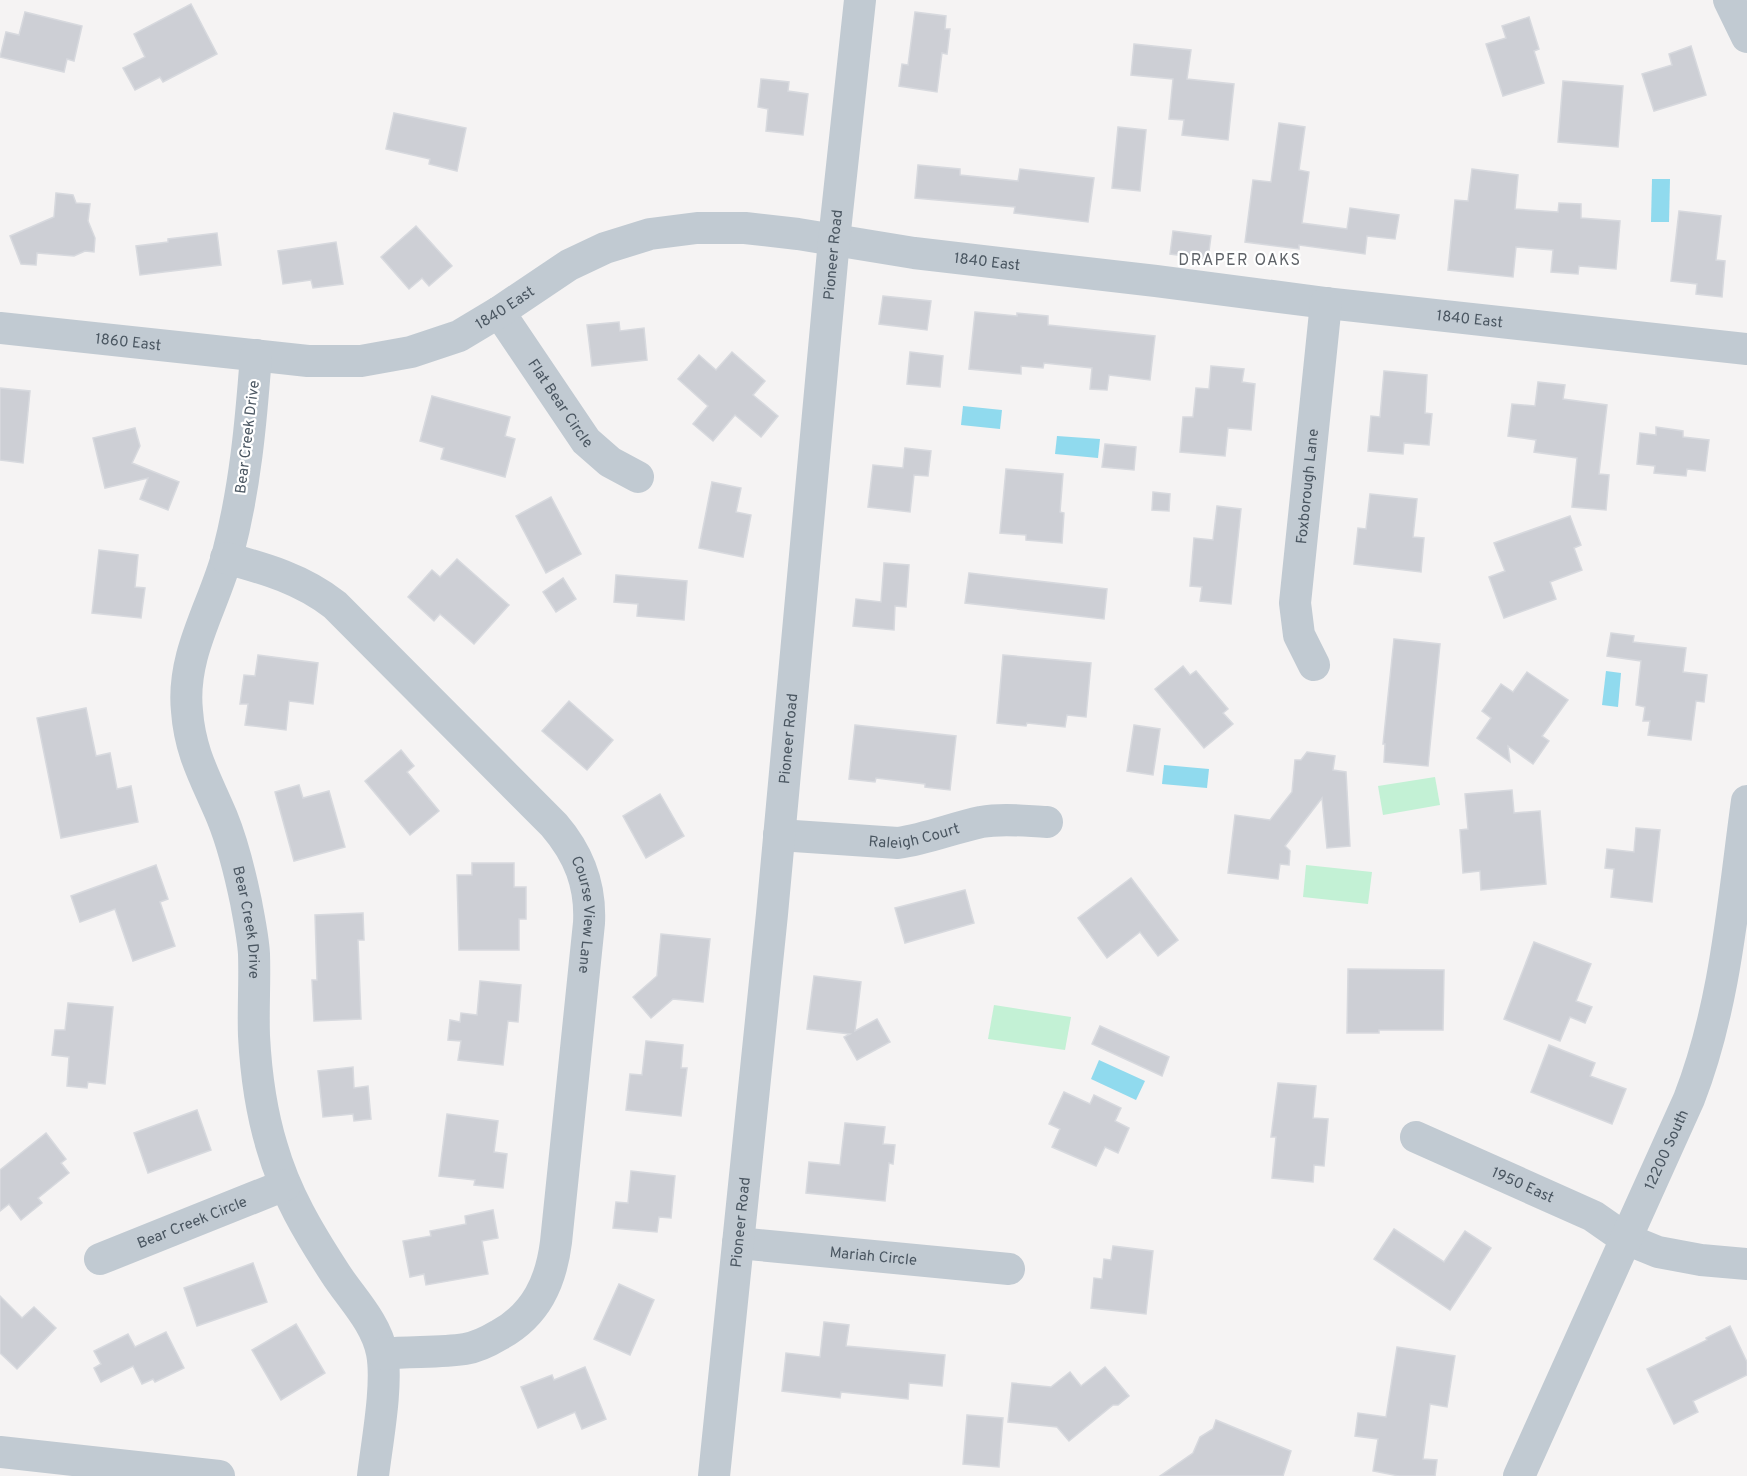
<svg xmlns="http://www.w3.org/2000/svg" width="1747" height="1476" font-family="Overpass,sans-serif">
<style>
.green{fill:#c3f1d5}
.water{fill:#90daee}
.building{fill:#cdcfd5;stroke:#d7d9de;stroke-width:1.5}
.lines{fill:none;stroke-linecap:round;stroke-linejoin:round}
.minor{stroke:#c1cad2;stroke-width:32}
.labels{text-anchor:middle;stroke-width:4.5;stroke-linejoin:round;paint-order:stroke}
.street-label{font-size:15px;fill:#4a5661;stroke:#fff}
.neighbourhood-label{font-size:16px;letter-spacing:1.5px;fill:#5f6368;stroke:#fff}
</style>
<rect width="100%" height="100%" fill="#f5f3f3"/>
<g class="green">
<path d="M1435 777 1440 805 1383 815 1378 786Z"/>
<path d="M1306 865 1372 872 1368 904 1303 897Z"/>
<path d="M994 1005 1071 1017 1065 1050 988 1039Z"/>
</g>
<g class="water">
<path d="M1652 179H1670L1669 222H1651Z"/>
<path d="M963 406 1002 410 1000 429 961 425Z"/>
<path d="M1057 436 1100 439 1098 458 1055 454Z"/>
<path d="M1606 671 1621 673 1618 707 1602 705Z"/>
<path d="M1164 765 1209 769 1207 788 1162 784Z"/>
<path d="M1099 1060 1145 1081 1136 1100 1091 1079Z"/>
</g>
<g class="building">
<path d="M191 4 217 54 163 82 160 77 135 90 123 68 145 57 134 34Z"/>
<path d="M25 12 82 26 74 61 67 59 64 72 0 57 6 32 19 35Z"/>
<path d="M915 12 946 16 945 29H950L947 54 942 53 937 92 899 86 902 64 908 65Z"/>
<path d="M1529 17 1539 49 1534 51 1544 83 1503 96 1486 44 1506 38 1502 26Z"/>
<path d="M1134 44 1191 50 1187 79 1234 84 1228 140 1182 135 1184 120 1169 119 1173 79 1131 75Z"/>
<path d="M1691 46 1706 95 1654 111 1642 74 1672 65 1669 54Z"/>
<path d="M761 79 789 82 788 91 808 94 803 135 766 131 768 109 758 107Z"/>
<path d="M1563 81 1623 86 1618 147 1558 142Z"/>
<path d="M394 113 466 128 457 171 429 164 430 159 386 149Z"/>
<path d="M1279 123 1305 127 1299 170 1309 172 1302 223 1347 229 1350 208 1399 215 1395 239 1367 236 1365 254 1299 245V249L1245 242 1253 180 1271 182Z"/>
<path d="M1118 127 1146 130 1140 191 1112 188Z"/>
<path d="M918 165 960 169V175L1018 181 1020 169 1094 178 1088 222 1014 213 1015 207 915 198Z"/>
<path d="M1472 169 1518 175 1515 209 1558 212 1559 203 1581 204V218L1620 221 1616 269 1579 266 1578 274 1551 272 1553 250 1516 247 1513 277 1448 270 1455 200 1468 201Z"/>
<path d="M56 193 73 195 76 203 90 204 88 221 95 238 94 252 85 251 74 256 37 253 36 265 21 264 10 236 54 217Z"/>
<path d="M1679 211 1721 216 1716 260 1725 261 1722 297 1696 294 1697 284 1671 281Z"/>
<path d="M416 226 452 266 429 286 422 278 409 289 381 257Z"/>
<path d="M1173 231 1211 236 1208 259 1170 254Z"/>
<path d="M217 233 221 265 140 275 136 246 168 242V239Z"/>
<path d="M336 242 343 284 313 288 311 280 283 284 278 251Z"/>
<path d="M883 296 931 301 927 330 879 324Z"/>
<path d="M975 312 1017 316V313L1048 316V325L1155 336 1150 380 1109 375 1107 390 1090 389 1092 368 1044 363 1043 368 1021 366V374L969 369Z"/>
<path d="M619 322 620 331 644 328 647 360 592 366 587 325Z"/>
<path d="M732 352 765 381 753 395 778 416 761 437 735 415 713 441 693 424 708 406 678 379 699 355 716 370Z"/>
<path d="M910 352 943 356 940 387 907 384Z"/>
<path d="M1211 366 1244 369 1242 382 1255 384 1251 430 1228 428 1225 456 1180 452 1183 417H1193L1196 388 1209 389Z"/>
<path d="M1384 371 1427 375 1425 413 1432 414 1429 445 1404 443 1403 454 1368 451 1371 416 1380 417Z"/>
<path d="M1538 382 1565 385 1563 399 1607 405 1599 474 1609 475 1606 510 1572 507 1577 458 1534 452 1536 440 1508 436 1512 404 1535 406Z"/>
<path d="M0 388 30 391 23 463 0 460Z"/>
<path d="M432 396 510 417 505 436 515 439 505 477 441 459 444 448 420 441Z"/>
<path d="M1656 427 1683 431V437L1709 440 1705 471 1687 469 1686 476 1654 473 1655 466 1637 464 1640 433 1656 435Z"/>
<path d="M135 428 140 446 132 463 179 482 168 510 140 499 148 478 105 488 93 438Z"/>
<path d="M1105 444 1136 447 1134 470 1102 467Z"/>
<path d="M905 448 931 451 928 476 914 475 910 512 868 507 873 465 903 468Z"/>
<path d="M1006 469 1063 474 1060 512 1064 513 1062 543 1026 540V535L1000 533Z"/>
<path d="M712 482 741 488 736 512 751 515 743 557 699 548Z"/>
<path d="M1153 492 1170 494 1169 511 1152 510Z"/>
<path d="M1370 494 1417 499 1413 537 1424 538 1421 572 1354 564 1358 528 1366 529Z"/>
<path d="M551 497 581 554 546 573 516 516Z"/>
<path d="M1217 506 1241 509 1231 604 1200 601 1202 587 1190 586 1194 538 1213 540Z"/>
<path d="M1570 516 1581 545 1574 548 1582 570 1550 582 1556 599 1504 618 1489 577 1505 571 1494 543Z"/>
<path d="M99 550 138 555 135 587 145 588 141 618 92 613Z"/>
<path d="M457 559 509 605 474 644 440 614 434 621 408 597 432 570 440 577Z"/>
<path d="M884 563 909 565 906 607 895 606 894 630 853 626 856 599 881 602Z"/>
<path d="M969 573 1107 589 1104 619 965 603Z"/>
<path d="M616 575 687 581 684 620 637 616 638 604 614 602Z"/>
<path d="M563 578 576 599 556 612 543 592Z"/>
<path d="M1611 633 1634 636 1633 642 1686 648 1683 672 1707 675 1704 702 1696 701 1691 740 1648 735 1650 721H1643L1645 707 1636 705 1641 661 1607 656Z"/>
<path d="M1394 639 1440 644 1428 766 1384 762 1385 744H1383Z"/>
<path d="M258 655 318 663 313 704 289 701 286 730 245 725 248 704H240L244 675 255 676Z"/>
<path d="M1003 655 1091 663 1086 717 1067 715 1065 727 1027 723 1026 726 997 723Z"/>
<path d="M1183 666 1190 675 1196 671 1228 709 1223 713 1233 724 1204 748 1155 689Z"/>
<path d="M1527 672 1568 700 1542 736 1549 741 1533 764 1508 746 1510 762 1477 738 1491 718 1482 711 1501 684 1513 692Z"/>
<path d="M569 701 613 740 587 770 542 731Z"/>
<path d="M86 708 96 756 110 753 117 789 131 786 138 822 61 838 37 718Z"/>
<path d="M855 725 956 736 950 790 925 787V784L876 778 875 782 849 779Z"/>
<path d="M1134 725 1160 729 1153 775 1127 771Z"/>
<path d="M401 750 414 766 407 772 439 811 410 835 365 781Z"/>
<path d="M1307 752 1335 756 1333 770 1346 772 1350 846 1327 848 1322 798 1285 846 1290 851 1289 865 1280 864 1278 879 1228 873 1235 815 1270 820 1292 792 1295 760H1301Z"/>
<path d="M299 785 303 798 329 791 345 847 294 861 275 792Z"/>
<path d="M1512 790 1514 813 1540 811 1546 884 1481 890 1480 871 1463 873 1460 830 1468 829 1465 794Z"/>
<path d="M660 794 684 836 646 858 623 816Z"/>
<path d="M1636 828 1660 830 1652 902 1611 897 1614 869 1605 868 1607 849 1634 852Z"/>
<path d="M472 863H514V887H526V919H519V950H459L457 875H472Z"/>
<path d="M156 865 168 899 160 902 175 946 133 961 115 909 80 922 71 896Z"/>
<path d="M1131 878 1178 940 1158 956 1140 932 1107 958 1078 918Z"/>
<path d="M965 890 974 923 905 943 895 908Z"/>
<path d="M363 913 364 940H358L361 1019 314 1021 312 980H317L315 915Z"/>
<path d="M661 934 710 939 703 1002 673 999 651 1018 633 997 657 976Z"/>
<path d="M1534 942 1591 964 1576 1001 1592 1007 1585 1023 1570 1017 1560 1041 1504 1019Z"/>
<path d="M1348 969 1444 970 1443 1030H1379V1033H1347Z"/>
<path d="M814 976 861 982 855 1031 877 1019 890 1042 857 1060 844 1037 850 1034 807 1029Z"/>
<path d="M480 981 521 985 518 1022 508 1021 503 1065 458 1060 461 1041 448 1040 450 1020 460 1022 461 1013 477 1015Z"/>
<path d="M68 1003 113 1007 105 1084 88 1082 87 1088 67 1086 69 1057 52 1055 55 1030H65Z"/>
<path d="M1100 1026 1169 1057 1162 1076 1092 1044Z"/>
<path d="M646 1041 683 1045 681 1068H687L681 1116 626 1110 630 1074 642 1075Z"/>
<path d="M1549 1045 1595 1063 1590 1076 1626 1089 1612 1124 1531 1092Z"/>
<path d="M353 1067 354 1088 368 1086 371 1119 354 1121 353 1114 323 1117 318 1071Z"/>
<path d="M1278 1083 1316 1086 1313 1118 1328 1119 1324 1166 1314 1165 1313 1182 1272 1178 1276 1137H1271Z"/>
<path d="M1064 1092 1090 1104 1094 1095 1121 1108 1115 1121 1129 1128 1118 1153 1105 1147 1096 1166 1052 1147 1060 1129 1049 1124Z"/>
<path d="M197 1110 211 1150 148 1173 134 1133Z"/>
<path d="M447 1114 498 1121 494 1152 507 1154 503 1188 474 1185 475 1180 439 1176Z"/>
<path d="M845 1123 885 1127 883 1144 895 1145 893 1164 889 1163 885 1201 806 1193 809 1162 840 1165Z"/>
<path d="M46 1133 66 1159 61 1163 69 1173 38 1198 42 1203 21 1220 9 1204 0 1211V1170Z"/>
<path d="M631 1171 675 1176 671 1218 659 1217 657 1232 613 1228 616 1202 628 1203Z"/>
<path d="M493 1210 498 1238 482 1241 488 1274 426 1285 424 1274 410 1277 403 1241 431 1236 430 1231 466 1224 465 1216Z"/>
<path d="M1394 1229 1444 1262 1465 1231 1491 1248 1450 1310 1374 1259Z"/>
<path d="M1113 1246 1153 1251 1146 1314 1091 1308 1094 1278 1102 1279 1104 1259 1111 1260Z"/>
<path d="M253 1263 267 1302 197 1326 184 1288Z"/>
<path d="M619 1284 654 1300 630 1355 594 1339Z"/>
<path d="M0 1296 22 1318 34 1307 56 1328 17 1369 0 1353Z"/>
<path d="M824 1322 849 1325 846 1346 945 1355 942 1386 909 1383 908 1399 841 1392 840 1398 782 1391 786 1353 820 1357Z"/>
<path d="M296 1324 325 1373 281 1400 252 1350Z"/>
<path d="M1730 1326 1747 1362V1375L1693 1401 1698 1412 1674 1424 1647 1369 1707 1340 1706 1338Z"/>
<path d="M166 1332 184 1368 155 1382 153 1379 142 1384 133 1366 101 1382 94 1368 101 1364 94 1351 128 1334 135 1347Z"/>
<path d="M1397 1347 1455 1356 1447 1407 1430 1404 1423 1459 1437 1460 1435 1476H1399L1373 1471 1378 1439 1355 1436 1358 1413 1386 1417Z"/>
<path d="M585 1367 606 1419 582 1429 575 1412 538 1428 521 1387 552 1375 554 1380Z"/>
<path d="M1105 1367 1129 1396 1118 1405H1113L1069 1441 1057 1427 1008 1422 1012 1383 1051 1387 1070 1372 1081 1386Z"/>
<path d="M967 1415 1003 1418 999 1467 963 1464Z"/>
<path d="M1216 1420 1291 1451 1283 1476H1160L1193 1453 1200 1437 1213 1429Z"/>
</g>
<g class="lines">
<g class="minor">
<path d="M1729 0 1747 37"/>
<path id="s1" d="M499 312 586 441 610 462 638 477"/>
<path id="s2" d="M0 328 308 361H361L411 352 459 336 499 312 569 265 605 248 650 234 697 228H745L798 234 914 253 1156 281 1326 303 1747 349"/>
<path id="s3" d="M256 355C251 422 245 489 228 553 214 606 181 654 187 711 190 753 206 779 222 817 233 844 240 873 246 902 249 919 253 937 254 954 255 982 253 1009 254 1036 256 1074 261 1111 272 1147 285 1193 309 1233 335 1273 351 1298 376 1322 382 1353 388 1385 377 1442 373 1476"/>
<path id="s4" d="M226 558C266 569 302 579 335 605L554 825C579 854 591 885 589 923L556 1242C551 1282 536 1315 499 1335 489 1341 477 1347 465 1349 439 1353 410 1351 383 1354"/>
<path id="s5" d="M1314 665 1299 635 1295 603 1326 303"/>
<path id="s6" d="M779 835 898 843C927 839 953 828 981 822 1003 818 1025 821 1047 822"/>
<path id="s7" d="M1416 1137 1593 1216 1626 1239 1658 1252 1701 1260 1747 1264"/>
<path id="s8" d="M738 1243 1009 1269"/>
<path id="s9" d="M100 1259 285 1185"/>
<path d="M0 1452 219 1476"/>
<path id="s10" d="M714 1476 772 914 834 240 860 0"/>
<path id="s11" d="M1519 1476 1689 1099C1726 1004 1733 902 1747 801"/>
</g>
</g>
<g class="labels">
<g class="street-label">
<text dy="5" stroke="none"><textPath href="#s10" startOffset="1227">Pioneer Road</textPath></text>
<text dy="5" stroke="none"><textPath href="#s2" startOffset="1022">1840 East</textPath></text>
<text dy="5" stroke="none"><textPath href="#s2" startOffset="518">1840 East</textPath></text>
<text dy="5" stroke="none"><textPath href="#s2" startOffset="1508">1840 East</textPath></text>
<text dy="5" stroke="none"><textPath href="#s2" startOffset="129">1860 East</textPath></text>
<text dy="5" stroke="none"><textPath href="#s1" startOffset="110">Flat Bear Circle</textPath></text>
<text transform="translate(247 437) rotate(-83)" y="5">Bear Creek Drive</text>
<text dy="5" stroke="none"><textPath href="#s5" startOffset="183">Foxborough Lane</textPath></text>
<text dy="5" stroke="none"><textPath href="#s10" startOffset="741">Pioneer Road</textPath></text>
<text dy="5" stroke="none"><textPath href="#s6" startOffset="136">Raleigh Court</textPath></text>
<text dy="5" stroke="none"><textPath href="#s4" startOffset="528">Course View Lane</textPath></text>
<text dy="5" stroke="none"><textPath href="#s3" startOffset="586">Bear Creek Drive</textPath></text>
<text dy="5" stroke="none"><textPath href="#s11" startOffset="358">12200 South</textPath></text>
<text dy="5" stroke="none"><textPath href="#s7" startOffset="117">1950 East</textPath></text>
<text dy="5" stroke="none"><textPath href="#s9" startOffset="99">Bear Creek Circle</textPath></text>
<text dy="5" stroke="none"><textPath href="#s10" startOffset="255">Pioneer Road</textPath></text>
<text dy="5" stroke="none"><textPath href="#s8" startOffset="136">Mariah Circle</textPath></text>
</g>
<g class="neighbourhood-label">
<text x="1240" y="265">DRAPER OAKS</text>
</g>
</g>
</svg>
